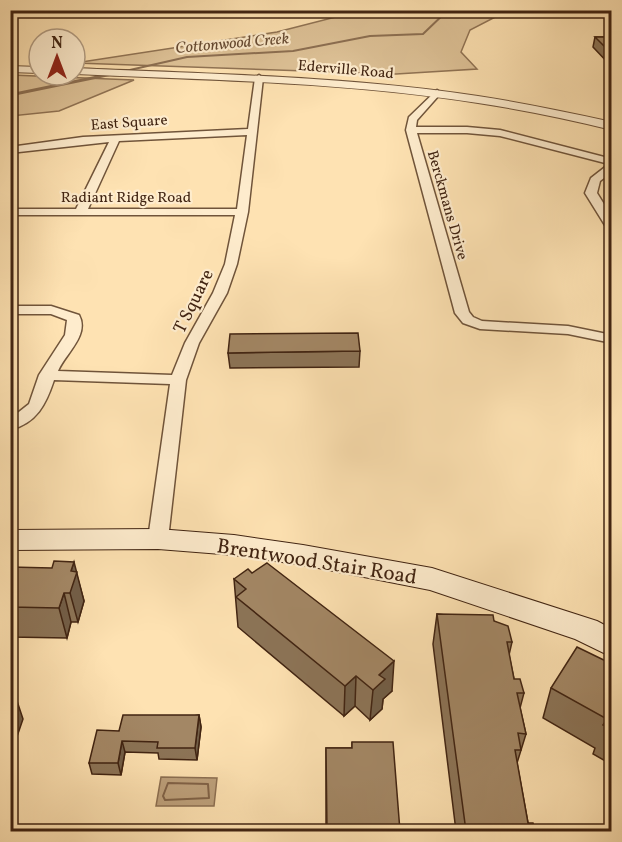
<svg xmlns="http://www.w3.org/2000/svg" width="622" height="842" font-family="Vollkorn,serif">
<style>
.green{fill:#dec297;stroke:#907354;stroke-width:1.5}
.water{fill:#bea17c;stroke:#8c6f52;stroke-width:1.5}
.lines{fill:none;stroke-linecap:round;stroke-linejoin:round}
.shore{stroke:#806247;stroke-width:2}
.stream-far1{stroke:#8c6f52;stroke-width:2}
.stream{stroke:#8c6f52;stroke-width:3}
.minor-casing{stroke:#70543a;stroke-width:3}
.tertiary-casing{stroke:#70543a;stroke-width:2}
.secondary-casing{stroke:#412412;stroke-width:2}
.minor{fill:#feeccd;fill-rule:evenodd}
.tertiary{fill:#feeccd;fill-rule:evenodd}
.secondary{fill:#feeccd;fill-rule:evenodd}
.wall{fill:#8c7457;stroke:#412412;stroke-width:1.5}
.shaded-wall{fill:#725e47;stroke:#412412;stroke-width:1.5}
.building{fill:#a38765;stroke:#412412;stroke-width:1.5}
.labels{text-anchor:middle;stroke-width:4.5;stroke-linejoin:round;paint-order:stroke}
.far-street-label{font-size:15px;fill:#412412;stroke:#feeccd}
.far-water-label{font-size:16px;font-style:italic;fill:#664a32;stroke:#feeccd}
.street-label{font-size:18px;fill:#412412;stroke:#feeccd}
.near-street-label{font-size:21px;fill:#412412;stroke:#feeccd}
</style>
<rect width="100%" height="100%" fill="#fee2b2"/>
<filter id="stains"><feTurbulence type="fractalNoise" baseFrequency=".00333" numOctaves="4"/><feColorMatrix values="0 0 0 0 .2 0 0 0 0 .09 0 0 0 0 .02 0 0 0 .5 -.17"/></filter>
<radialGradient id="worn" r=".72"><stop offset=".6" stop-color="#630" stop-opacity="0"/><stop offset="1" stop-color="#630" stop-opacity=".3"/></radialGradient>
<g class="green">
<path d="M359 11H551L501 14 470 30 461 52 477 69 396 74 75 63 277 32Z"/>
<path d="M11 75 134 80 59 111 11 116Z"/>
</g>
<path class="water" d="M161 777 217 778 214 806H156Z"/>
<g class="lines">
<path class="shore" d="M168 783 208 784 209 798 165 800 163 796Z"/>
<path class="stream-far1" d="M121 72 187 57 293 51 370 36 423 34 448 10"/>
<path class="stream" d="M10 95 112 74"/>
<g class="minor-casing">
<g id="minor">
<path d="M259 75 263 78 248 212 237 264 227 293 199 343 186 380 168 539 165 544 158 546 151 544 148 539 170 384 54 380C46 404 37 423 10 430V419L29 404 39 375 65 335 67 320 51 314H10V306H51L79 315C90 335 65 354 58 371L172 375 185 343 213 293 225 264 235 215H10V209H76L109 142 10 153V147L83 137 248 129 255 78ZM247 135 237 209H88L119 141Z"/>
<path d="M437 90 441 93 417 120 416 127H467L500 130 612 159V172L600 181 597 193 612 217V230H608L585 193 591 178 609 164 500 136 467 133H417L469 312 473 317 482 321 568 326 612 335V343L568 334 480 329 463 323 455 313 406 130 409 117Z"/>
</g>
</g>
<g class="tertiary-casing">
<g id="tertiary">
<path d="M10 66 39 67V73L10 72Z"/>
<path d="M75 68C209 74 345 76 478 96 523 103 567 112 612 122V130C567 119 523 110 478 103 345 82 209 80 75 74Z"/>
</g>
</g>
<g class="secondary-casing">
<path id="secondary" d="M158 529 234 535 303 545 432 568 597 621 612 629V657L575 639 430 590 303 565 234 555 158 549 10 550V530Z"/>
</g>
<use href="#minor" class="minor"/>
<use href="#tertiary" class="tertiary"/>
<use href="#secondary" class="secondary"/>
</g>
<g class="wall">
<path d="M595 37H612V67L593 47Z"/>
<path d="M360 351 359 367 230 368 228 353Z"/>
<path d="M10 567 76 572 84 601 78 622H71L67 638 10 637Z"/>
<path d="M234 579 392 691 383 699 382 709 370 720 355 706 344 716 238 627Z"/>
<path d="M437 614 494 621 512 642 509 655 514 679 524 693 520 708 526 734 517 763 528 823 535 831H456L433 644Z"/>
<path d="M612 664V753L607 762 593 754 595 748 543 718 551 688Z"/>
<path d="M199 715 201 727 197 760 159 759 158 753 125 752 121 775 92 774 89 763 119 731Z"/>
<path d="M352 742 400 831H326V748H352Z"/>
</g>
<g class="shaded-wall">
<path d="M74 562 84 601 78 622 70 593 71 571Z"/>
<path d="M64 593 71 622 67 638 59 608Z"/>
<path d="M394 661 392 691 383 699 382 709 370 720 373 690 379 675Z"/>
<path d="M356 676 355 706 344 716 345 686Z"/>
<path d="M13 689 23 719 10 757V697Z"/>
<path d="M199 715 201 727 197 760 195 748Z"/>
<path d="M122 741 125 752 121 775 118 763Z"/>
<path d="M612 748V753L607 762Z"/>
</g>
<g class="building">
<path d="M595 37H612V54Z"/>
<path d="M358 333 360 351 228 353 230 334Z"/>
<path d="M54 561 74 562 71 571 77 572 70 593H64L59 608 10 607V567L52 568Z"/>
<path d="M267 563 394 661 379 675 385 679 373 690 356 676 345 686 236 597 246 589 234 579 248 569 252 573Z"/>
<path d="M437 614 493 615 494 621 508 626 512 642H507L514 679H520L524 693H517L526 734 518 733 521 750H515L528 823H533L535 831H466Z"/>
<path d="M577 647 612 664V729L603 725 607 719 551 688Z"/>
<path d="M123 715H199L195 748H157L158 742 122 741 118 763H89L97 730 119 731Z"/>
<path d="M352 742H393L400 831H327L326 748H352Z"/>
</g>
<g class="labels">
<g class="far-street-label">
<text transform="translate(346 69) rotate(5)" y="5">Ederville Road</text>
<text transform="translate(129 122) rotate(-4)" y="5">East Square</text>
<text x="126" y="202">Radiant Ridge Road</text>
<text transform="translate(448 205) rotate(74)" y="5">Berckmans Drive</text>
</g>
<g class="far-water-label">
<text transform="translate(232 42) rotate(-5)" y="6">Cottonwood Creek</text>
</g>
<g class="street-label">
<text transform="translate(193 301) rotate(-64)" y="6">T Square</text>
</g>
<g class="near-street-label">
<text transform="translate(317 561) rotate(9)" y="7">Brentwood Stair Road</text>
</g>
</g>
<rect width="622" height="842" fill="none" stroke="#fee2b2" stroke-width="36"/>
<rect x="12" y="12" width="598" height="818" fill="none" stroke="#412412" stroke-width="3"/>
<rect x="18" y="18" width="586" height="806" fill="none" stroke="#412412" stroke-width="1.5"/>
<g transform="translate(57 57)"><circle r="28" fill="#feeccd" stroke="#b29c82" stroke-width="1.5"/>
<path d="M0-4.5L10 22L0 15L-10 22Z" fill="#8f2418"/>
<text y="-9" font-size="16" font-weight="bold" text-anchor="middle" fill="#412412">N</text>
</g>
<rect width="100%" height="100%" filter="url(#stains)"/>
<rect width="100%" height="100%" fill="url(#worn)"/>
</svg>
